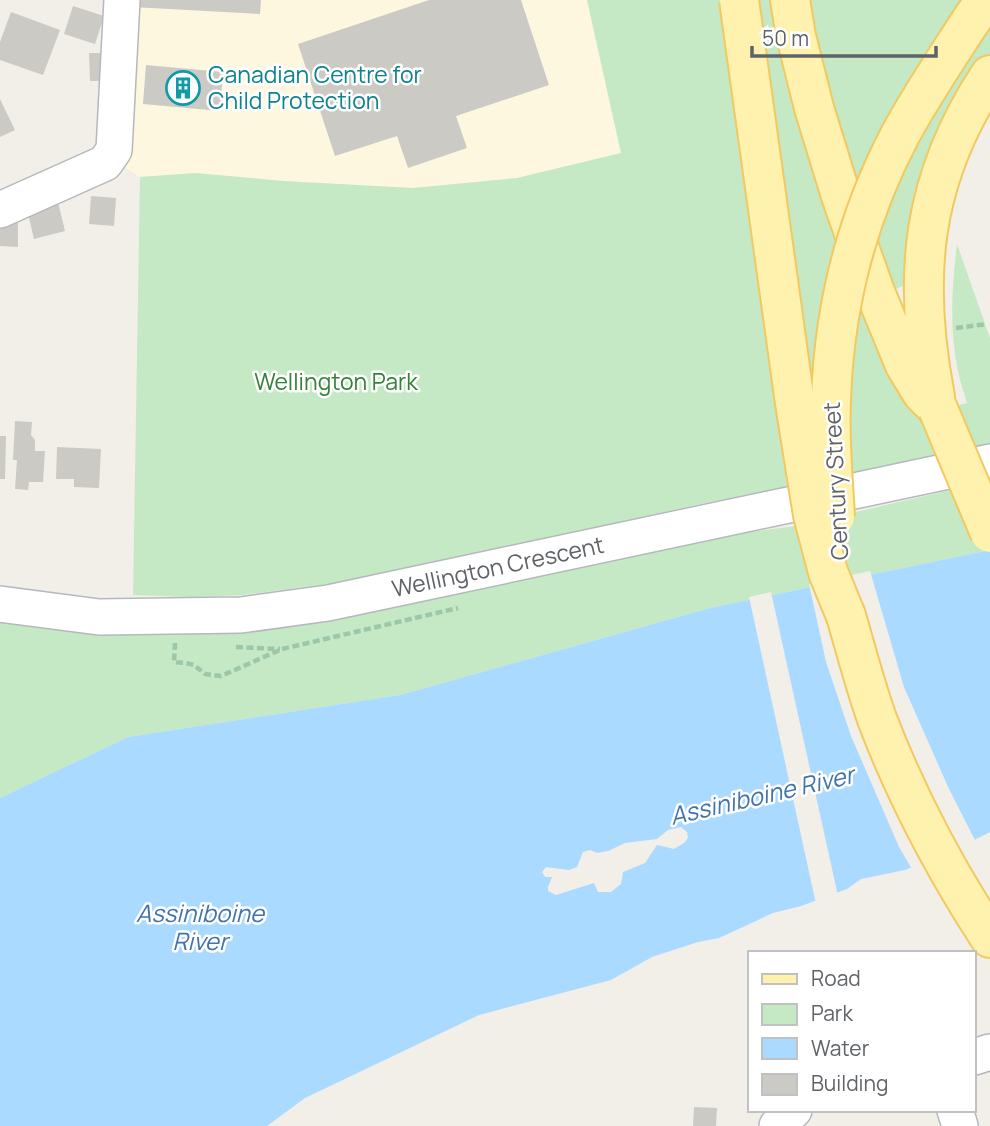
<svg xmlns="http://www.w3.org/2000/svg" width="990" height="1126" font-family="Manrope,sans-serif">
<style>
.commercial{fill:#fef7e0}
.green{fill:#c5e8c5}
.water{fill:#aadaff;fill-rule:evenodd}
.pier{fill:#f1efe8}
.building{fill:#cccac5}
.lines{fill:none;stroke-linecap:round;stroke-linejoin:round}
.minor-casing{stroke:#b5b8bc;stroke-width:38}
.major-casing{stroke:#f2c960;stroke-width:42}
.path{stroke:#9cc7a9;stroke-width:4.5;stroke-dasharray:7 3.5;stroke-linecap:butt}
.minor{stroke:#fff;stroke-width:35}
.major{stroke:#fff2af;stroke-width:38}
.major-bridge-casing{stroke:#f2c960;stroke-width:42;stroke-linecap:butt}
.major-bridge{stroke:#fff2af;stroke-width:38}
.labels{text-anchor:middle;stroke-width:5;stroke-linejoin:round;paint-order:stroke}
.culture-label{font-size:23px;fill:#0d838f;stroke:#fff;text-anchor:start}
.park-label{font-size:23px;fill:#348238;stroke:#fff}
.street-label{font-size:23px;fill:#5f6368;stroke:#fff}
.water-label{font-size:24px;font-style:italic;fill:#4174aa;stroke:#fff}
</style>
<rect width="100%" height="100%" fill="#f1efe8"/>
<path class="commercial" d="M122 0H587L621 153 517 178 412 188 283 181 195 173 140 177 112 159Z"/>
<g class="green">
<path d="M587 0H774L838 217 916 416 967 403C964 392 960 382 958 371 949 328 952 287 957 244L990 338V449L705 503 352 581 243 595 191 597 133 595 140 177 195 173 283 181 413 188 517 178 621 153Z"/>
<path d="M807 0H962L908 82 937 105 990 28V57L905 285 884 294 837 152Z"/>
<path d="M990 481V550L710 608 400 695 128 737 0 798V617L143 633 691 540 795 526Z"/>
</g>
<path class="water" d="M990 550V832L953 851 905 870 861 879 847 889 801 906 773 913 719 938 698 942 652 957 611 980 479 1015 305 1098 267 1126H0V798L128 737 400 695 710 608ZM681 827 687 832 688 838 684 843 674 849 657 845 645 863 623 872 621 884 611 892H598L594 883 556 895 548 891V887L552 877H545L542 872 546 867 569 870 577 867 583 852 590 850 597 853 608 851 625 843 657 839 668 830Z"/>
<g class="pier">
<path d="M870 571 904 687 949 789 976 842 954 854 913 871 899 847 851 736 826 662 809 584Z"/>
<path d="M771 592 838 896 816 904 749 597Z"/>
</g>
<g class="building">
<path d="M132 0H261L260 14 132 7Z"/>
<path d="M429 0H521L549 85 456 116 467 148 408 168 397 136 335 156 298 44Z"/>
<path d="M73 6 104 16 95 44 64 34Z"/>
<path d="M11 12 60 30 43 75 0 60V42Z"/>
<path d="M89 53H101L102 81H90Z"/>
<path d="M146 65 223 72 220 111 143 104Z"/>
<path d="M0 99 15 130 0 137Z"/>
<path d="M91 196 116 198 114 226 89 224Z"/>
<path d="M58 202 65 231 34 239 27 209Z"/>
<path d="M0 220 18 221V247L0 246Z"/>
<path d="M15 421 32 422 31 435 35 440V451H45L43 482H29L28 490 15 489 17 460H13Z"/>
<path d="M0 436H6L5 479H0Z"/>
<path d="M57 447 101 449 99 488 74 487V479H56Z"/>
<path d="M694 1107 717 1108 716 1126H693Z"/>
</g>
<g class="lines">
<g class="minor-casing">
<g id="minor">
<path d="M0 210 105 163 114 150 122 0"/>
<path d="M0 604 99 617 241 615 328 603 990 462"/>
<path d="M974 1057 990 1052"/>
<path d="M955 1110 960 1126"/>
<path d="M777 1126 794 1110"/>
</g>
</g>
<g class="major-casing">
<g id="major">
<path d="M790 0 796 36 814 108 842 199 875 292 905 365 922 393 938 409"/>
<path d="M970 22 985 0"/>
<path d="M935 397C912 277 921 179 990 75"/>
<path d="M846 616C856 650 865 685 877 719 906 795 945 869 990 938"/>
</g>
</g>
<g class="path">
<path d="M956 328 987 324"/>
<path d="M175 643 174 662 186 663 194 665 205 674 221 676 282 649 458 608"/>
<path d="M236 647 280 649"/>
</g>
<use href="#minor" class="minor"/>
<use href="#major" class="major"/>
<g class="major-bridge-casing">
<g id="major-bridge">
<path d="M739 0 795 403 813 515 828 572 846 616"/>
<path d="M938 409 990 533"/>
<path d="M835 517C833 478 829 439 831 400 834 307 857 217 900 135 921 96 946 59 970 22"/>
</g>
</g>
<use href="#major-bridge" class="major-bridge"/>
</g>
<defs>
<g id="building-ring" transform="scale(1.75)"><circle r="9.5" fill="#fff" stroke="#0f9aa8" stroke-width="1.5"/><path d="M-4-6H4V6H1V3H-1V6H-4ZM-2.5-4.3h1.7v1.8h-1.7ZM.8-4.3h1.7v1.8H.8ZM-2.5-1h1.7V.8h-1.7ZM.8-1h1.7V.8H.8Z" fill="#0f9aa8"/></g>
</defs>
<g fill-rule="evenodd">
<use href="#building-ring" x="183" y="88"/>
</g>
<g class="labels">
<g class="culture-label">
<text x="208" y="83">Canadian Centre for<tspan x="208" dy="26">Child Protection</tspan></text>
</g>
<g class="park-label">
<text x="336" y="390">Wellington Park</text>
</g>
<g class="street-label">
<text transform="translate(836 481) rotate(-93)" y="8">Century Street</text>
<text transform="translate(498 567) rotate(-12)" y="8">Wellington Crescent</text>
</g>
<g class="water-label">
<text transform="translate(762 796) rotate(-13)" y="8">Assiniboine River</text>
<text x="200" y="922">Assiniboine<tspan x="200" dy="28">River</tspan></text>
</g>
</g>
<rect x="748" y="951" width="228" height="161" fill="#ffffff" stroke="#bfc1c3" stroke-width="2"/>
<rect x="762" y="974" width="35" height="10" fill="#fff2af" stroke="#bfc1c3" stroke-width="2"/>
<text x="811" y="986" font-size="21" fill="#5f6368">Road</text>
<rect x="762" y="1004" width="35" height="21" fill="#c5e8c5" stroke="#bfc1c3" stroke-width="2"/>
<text x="811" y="1021" font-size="21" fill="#5f6368">Park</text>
<rect x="762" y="1038" width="35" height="21" fill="#aadaff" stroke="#bfc1c3" stroke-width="2"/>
<text x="811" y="1056" font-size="21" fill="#5f6368">Water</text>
<rect x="762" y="1074" width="35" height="21" fill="#cccac5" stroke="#bfc1c3" stroke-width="2"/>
<text x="811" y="1091" font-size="21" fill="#5f6368">Building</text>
<path d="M752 46v10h184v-10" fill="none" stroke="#5f6368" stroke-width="3.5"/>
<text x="762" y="46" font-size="21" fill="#5f6368" stroke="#ffffff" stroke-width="5" paint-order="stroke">50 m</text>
</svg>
